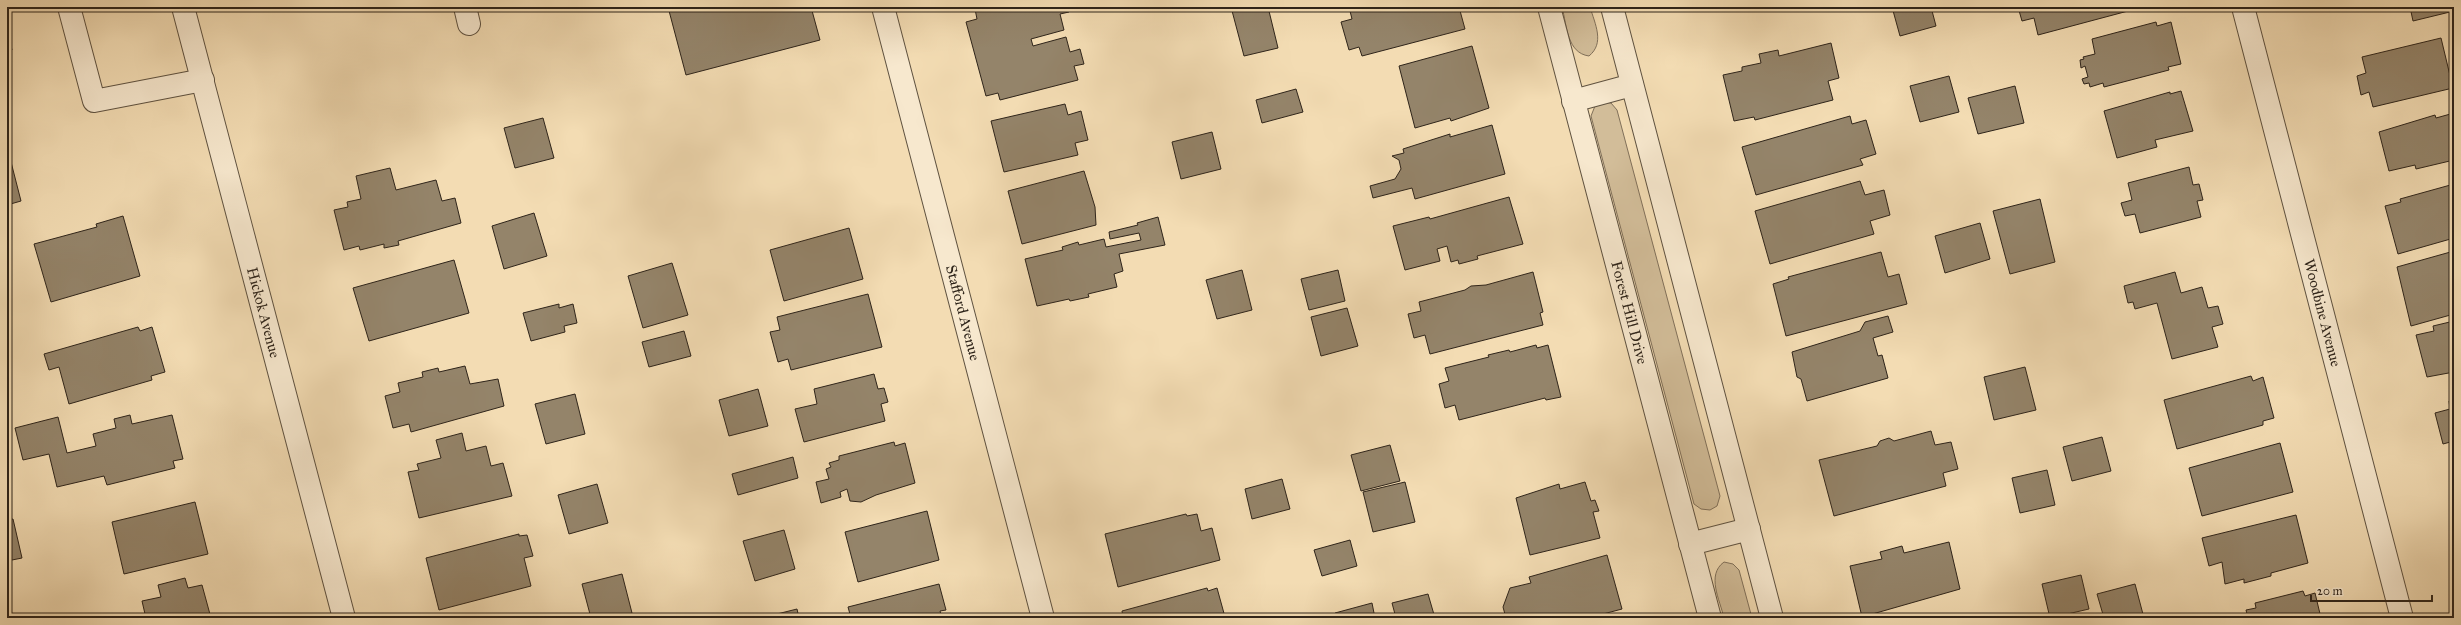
<svg xmlns="http://www.w3.org/2000/svg" width="2461" height="625" font-family="'IM FELL Great Primer',serif">
<style>
.green{fill:#d2bd99;stroke:#80705a}
.building{fill:#94846a;stroke:#2e241a}
.lines{fill:none;stroke-linecap:round;stroke-linejoin:round}
.lane-casing{stroke:#5f5240;stroke-width:24}
.street-casing{stroke:#5f5240;stroke-width:24}
.lane{stroke:#f7e8ce;stroke-width:22}
.street{stroke:#f7e8ce;stroke-width:22}
.labels{text-anchor:middle;stroke-width:3.5;stroke-linejoin:round;paint-order:stroke}
.street-label{font-size:15px;fill:#2e241a;stroke:#f7e8ce}
</style>
<rect width="100%" height="100%" fill="#f3dcb3"/>
<filter id="stains"><feTurbulence type="fractalNoise" baseFrequency=".005" numOctaves="4"/><feColorMatrix values="0 0 0 0 .2 0 0 0 0 .09 0 0 0 0 .02 0 0 0 .5 -.17"/></filter>
<radialGradient id="worn" r=".72"><stop offset=".6" stop-color="#630" stop-opacity="0"/><stop offset="1" stop-color="#630" stop-opacity=".3"/></radialGradient>
<g class="green">
<path d="M1562 7H1590C1595 24 1605 43 1589 56 1567 53 1567 26 1562 7Z"/>
<path d="M1602 102 1611 103 1617 110 1720 496 1717 506 1710 510 1701 509 1694 504 1591 116 1595 106Z"/>
<path d="M1724 562 1733 564 1739 570 1752 618H1724C1720 600 1706 575 1724 562Z"/>
</g>
<g class="building">
<path d="M668 7H811L820 40 686 75Z"/>
<path d="M982 7H1068L1069 12 1060 14 1064 30 1031 39 1033 46 1066 37 1070 52 1080 49 1084 64 1074 66 1078 80 1000 100 998 93 986 96 966 22 977 19 975 9Z"/>
<path d="M1231 7H1268L1278 48 1244 56Z"/>
<path d="M1349 7H1459L1465 29 1362 56 1359 47 1349 50 1341 22 1352 19Z"/>
<path d="M1892 7H1931L1936 26 1900 36Z"/>
<path d="M2018 7H2143L2038 35 2034 18 2022 21Z"/>
<path d="M2410 7H2454V11L2413 21Z"/>
<path d="M2156 22 2157 26 2171 22 2181 64 2168 67 2169 70 2104 87 2103 83 2090 87 2089 83 2084 84 2082 79 2088 77 2085 66 2081 68 2080 60 2084 59 2083 57 2095 54 2092 39Z"/>
<path d="M7 31 12 50 7 51Z"/>
<path d="M2441 38 2453 88 2373 107 2369 92 2361 95 2357 76 2366 73 2362 57Z"/>
<path d="M1831 43 1839 78 1828 81 1833 100 1755 120 1754 117 1734 121 1723 75 1742 71V67L1761 63 1759 54 1778 50 1779 56Z"/>
<path d="M1472 46 1489 108 1451 121 1450 118 1415 128 1399 66Z"/>
<path d="M1949 76 1959 112 1920 122 1910 86Z"/>
<path d="M2015 86 2024 123 1978 134 1968 98Z"/>
<path d="M1296 89 1303 112 1262 123 1256 100Z"/>
<path d="M2181 91 2193 131 2155 140 2157 147 2117 158 2104 111 2170 92V94Z"/>
<path d="M1065 104 1068 115 1081 111 1088 140 1075 143 1078 155 1004 172 991 121Z"/>
<path d="M2454 113V160L2416 169 2415 165 2389 171 2379 132 2435 115 2436 118Z"/>
<path d="M1850 116 1852 124 1866 120 1876 154 1860 159 1863 165 1756 195 1742 147Z"/>
<path d="M543 118 554 158 515 168 504 128Z"/>
<path d="M1492 125 1505 174 1415 199 1412 188 1373 198 1370 186 1395 179 1401 169 1399 160 1392 156 1404 153 1403 149 1450 134V137Z"/>
<path d="M1212 132 1221 169 1181 179 1172 142Z"/>
<path d="M11 162 21 201 7 205V163Z"/>
<path d="M2189 167 2193 185 2199 184 2203 200 2197 201 2201 217 2140 233 2135 214 2125 216 2121 203 2132 200 2128 183Z"/>
<path d="M390 168 396 190 436 180 442 201 455 198 461 223 398 241 399 245 384 248V244L360 250 359 246 344 250 334 210 348 207 347 202 361 199 356 176Z"/>
<path d="M1084 171 1095 207 1096 225 1022 244 1008 191Z"/>
<path d="M1860 181 1865 195 1884 190 1890 215 1870 221 1874 234 1770 264 1755 211Z"/>
<path d="M2454 184V238L2398 254 2385 206 2401 202 2400 199Z"/>
<path d="M1509 197 1523 244 1477 256 1478 259 1459 264 1458 260 1451 262 1447 246 1437 249 1440 261 1405 270 1393 226 1429 217 1430 219Z"/>
<path d="M2040 199 2055 262 2010 274 1993 211Z"/>
<path d="M534 213 547 256 504 269 492 226Z"/>
<path d="M123 216 140 276 51 302 34 244 97 227 96 224Z"/>
<path d="M1158 217 1165 245 1119 254 1123 271 1114 274 1117 287 1088 294 1089 297 1070 301 1069 299 1037 306 1025 259 1063 250 1062 247 1078 242 1079 245 1104 239 1106 247 1141 240 1139 233 1110 239 1109 232 1138 225 1137 223Z"/>
<path d="M1980 223 1990 259 1945 273 1935 236Z"/>
<path d="M849 228 863 279 784 301 770 250Z"/>
<path d="M2454 251V314L2411 326 2397 267Z"/>
<path d="M1881 252 1888 277 1899 274 1907 304 1786 336 1773 284 1789 279 1788 277Z"/>
<path d="M454 260 469 313 369 341 353 288Z"/>
<path d="M672 263 688 315 643 328 628 276Z"/>
<path d="M1242 270 1252 310 1217 319 1206 280Z"/>
<path d="M1338 270 1345 301 1309 310 1301 279Z"/>
<path d="M1533 272 1543 312 1540 313 1543 325 1430 354 1425 335 1414 338 1408 314 1421 311 1419 302 1465 290 1471 286 1486 285Z"/>
<path d="M2175 272 2181 293 2202 287 2208 308 2218 306 2223 324 2212 327 2218 347 2172 359 2157 303 2135 309 2133 302 2128 303 2124 286Z"/>
<path d="M868 294 882 347 791 370 788 359 778 362 770 332 780 330 777 317Z"/>
<path d="M559 304V308L573 304 577 323 564 326 565 332 531 341 523 313Z"/>
<path d="M1347 308 1358 346 1321 356 1311 317Z"/>
<path d="M1888 316 1893 332 1873 338 1878 356 1882 355 1888 378 1807 401 1801 379 1797 377 1792 352 1860 331 1865 322Z"/>
<path d="M2454 321V372L2427 377 2416 335 2434 331 2433 326Z"/>
<path d="M138 327 140 331 152 327 165 372 151 376 152 380 69 404 59 367 49 370 44 354Z"/>
<path d="M684 331 691 356 649 367 642 342Z"/>
<path d="M1536 345 1537 348 1548 345 1561 397 1546 400 1545 398 1459 420 1455 405 1445 408 1439 384 1449 381 1445 368 1489 357 1488 355 1509 350 1510 352Z"/>
<path d="M465 366 470 384 498 379 504 406 411 432 409 424 393 428 385 396 400 392 398 383 423 377 422 372 438 368 439 372Z"/>
<path d="M2025 367 2036 410 1994 420 1984 377Z"/>
<path d="M874 374 878 389 884 388 888 402 881 404 885 421 804 442 795 409 817 404 814 389Z"/>
<path d="M2251 376 2253 381 2263 377 2274 418 2263 421V425L2177 449 2164 400Z"/>
<path d="M758 389 768 426 729 436 719 400Z"/>
<path d="M575 394 585 434 546 444 535 404Z"/>
<path d="M2454 399V441L2443 444 2435 413 2450 409 2449 401Z"/>
<path d="M130 415 132 424 172 415 183 459 173 461 175 468 107 485 104 476 57 487 49 454 23 460 15 428 58 417 67 453 96 446 93 434 116 428 114 419Z"/>
<path d="M1931 431 1935 445 1951 442 1958 469 1943 473 1946 486 1834 516 1819 460 1877 446 1880 441 1889 438 1894 441Z"/>
<path d="M462 433 466 451 486 446 491 466 503 463 512 496 419 518 408 472 419 470 417 464 441 458 436 440Z"/>
<path d="M2102 437 2111 471 2072 481 2063 447Z"/>
<path d="M894 442 895 446 905 443 915 483 876 495 861 502 850 501 847 489 840 492 841 497 821 503 816 482 829 479 826 469 831 467 829 463 839 460V456Z"/>
<path d="M2280 443 2293 492 2202 516 2189 468Z"/>
<path d="M1390 445 1400 481 1361 491 1351 455Z"/>
<path d="M793 457 798 478 738 495 732 474Z"/>
<path d="M2047 470 2055 505 2020 513 2012 478Z"/>
<path d="M1282 479 1290 509 1252 519 1245 489Z"/>
<path d="M1405 482 1415 522 1373 532 1363 492Z"/>
<path d="M1585 482 1591 501 1595 500 1599 511 1593 512 1600 538 1530 555 1516 498 1559 484 1560 489Z"/>
<path d="M597 484 608 523 569 534 558 495Z"/>
<path d="M195 502 208 554 124 574 112 522Z"/>
<path d="M927 511 939 560 858 582 845 532Z"/>
<path d="M1186 514 1187 516 1197 514 1201 531 1212 528 1220 560 1118 587 1105 534Z"/>
<path d="M2296 515 2308 563 2271 573V576L2244 583V579L2225 584 2222 562 2209 566 2202 538Z"/>
<path d="M13 519 22 558 7 561V520Z"/>
<path d="M784 530 795 569 755 581 743 541Z"/>
<path d="M519 534V536L527 535 533 556 524 558 531 586 439 610 426 558Z"/>
<path d="M1350 540 1357 566 1322 576 1314 550Z"/>
<path d="M1949 542 1960 589 1862 617 1850 566 1882 559 1880 552 1902 546 1904 553Z"/>
<path d="M1607 555 1622 609 1588 618H1506L1503 607 1510 588 1531 583 1529 577Z"/>
<path d="M622 574 632 613 614 618H591L582 584Z"/>
<path d="M2081 575 2089 609 2050 618 2042 584Z"/>
<path d="M185 578 188 588 202 585 211 618H130L145 614 142 601 161 597 158 585Z"/>
<path d="M939 584 946 610 940 611 942 618H851L848 607Z"/>
<path d="M2135 584 2144 618H2104L2097 594Z"/>
<path d="M1207 588 1208 591 1217 588 1225 617 1123 618 1122 611Z"/>
<path d="M2303 591 2305 596 2315 593 2321 618H2248L2246 610 2256 608 2255 603Z"/>
<path d="M1428 594 1435 618H1396L1392 603Z"/>
<path d="M1372 603 1375 618H1336L1335 613Z"/>
<path d="M797 609 799 618H761Z"/>
</g>
<g class="lines">
<g class="lane-casing">
<g id="lane">
<path d="M69 7 94 101 203 80"/>
<path d="M465 7 469 24"/>
</g>
</g>
<g class="street-casing">
<g id="street">
<path id="s1" d="M183 7 344 618"/>
<path id="s2" d="M883 7 1043 618"/>
<path id="s3" d="M1549 7 1710 618"/>
<path d="M1612 7 1772 618"/>
<path id="s4" d="M2243 7 2402 618"/>
<path d="M1573 101 1632 85"/>
<path d="M1690 544 1749 529"/>
</g>
</g>
<use href="#lane" class="lane"/>
<use href="#street" class="street"/>
</g>
<g class="labels">
<g class="street-label">
<text dy="5" stroke="none"><textPath href="#s1" startOffset="316">Hickok Avenue</textPath></text>
<text dy="5" stroke="none"><textPath href="#s2" startOffset="316">Stafford Avenue</textPath></text>
<text dy="5" stroke="none"><textPath href="#s3" startOffset="316">Forest Hill Drive</textPath></text>
<text dy="5" stroke="none"><textPath href="#s4" startOffset="316">Woodbine Avenue</textPath></text>
</g>
</g>
<rect width="2461" height="625" fill="none" stroke="#f3dcb3" stroke-width="24"/>
<rect x="8" y="8" width="2445" height="609" fill="none" stroke="#2e241a" stroke-width="2"/>
<rect x="12" y="12" width="2437" height="601" fill="none" stroke="#2e241a"/>
<path d="M2311 595v6h121v-6" fill="none" stroke="#2e241a" stroke-width="2"/>
<text x="2317" y="595" font-size="12" fill="#2e241a" stroke="#f7e8ce" stroke-width="3" paint-order="stroke">20 m</text>
<rect width="100%" height="100%" filter="url(#stains)"/>
<rect width="100%" height="100%" fill="url(#worn)"/>
</svg>
